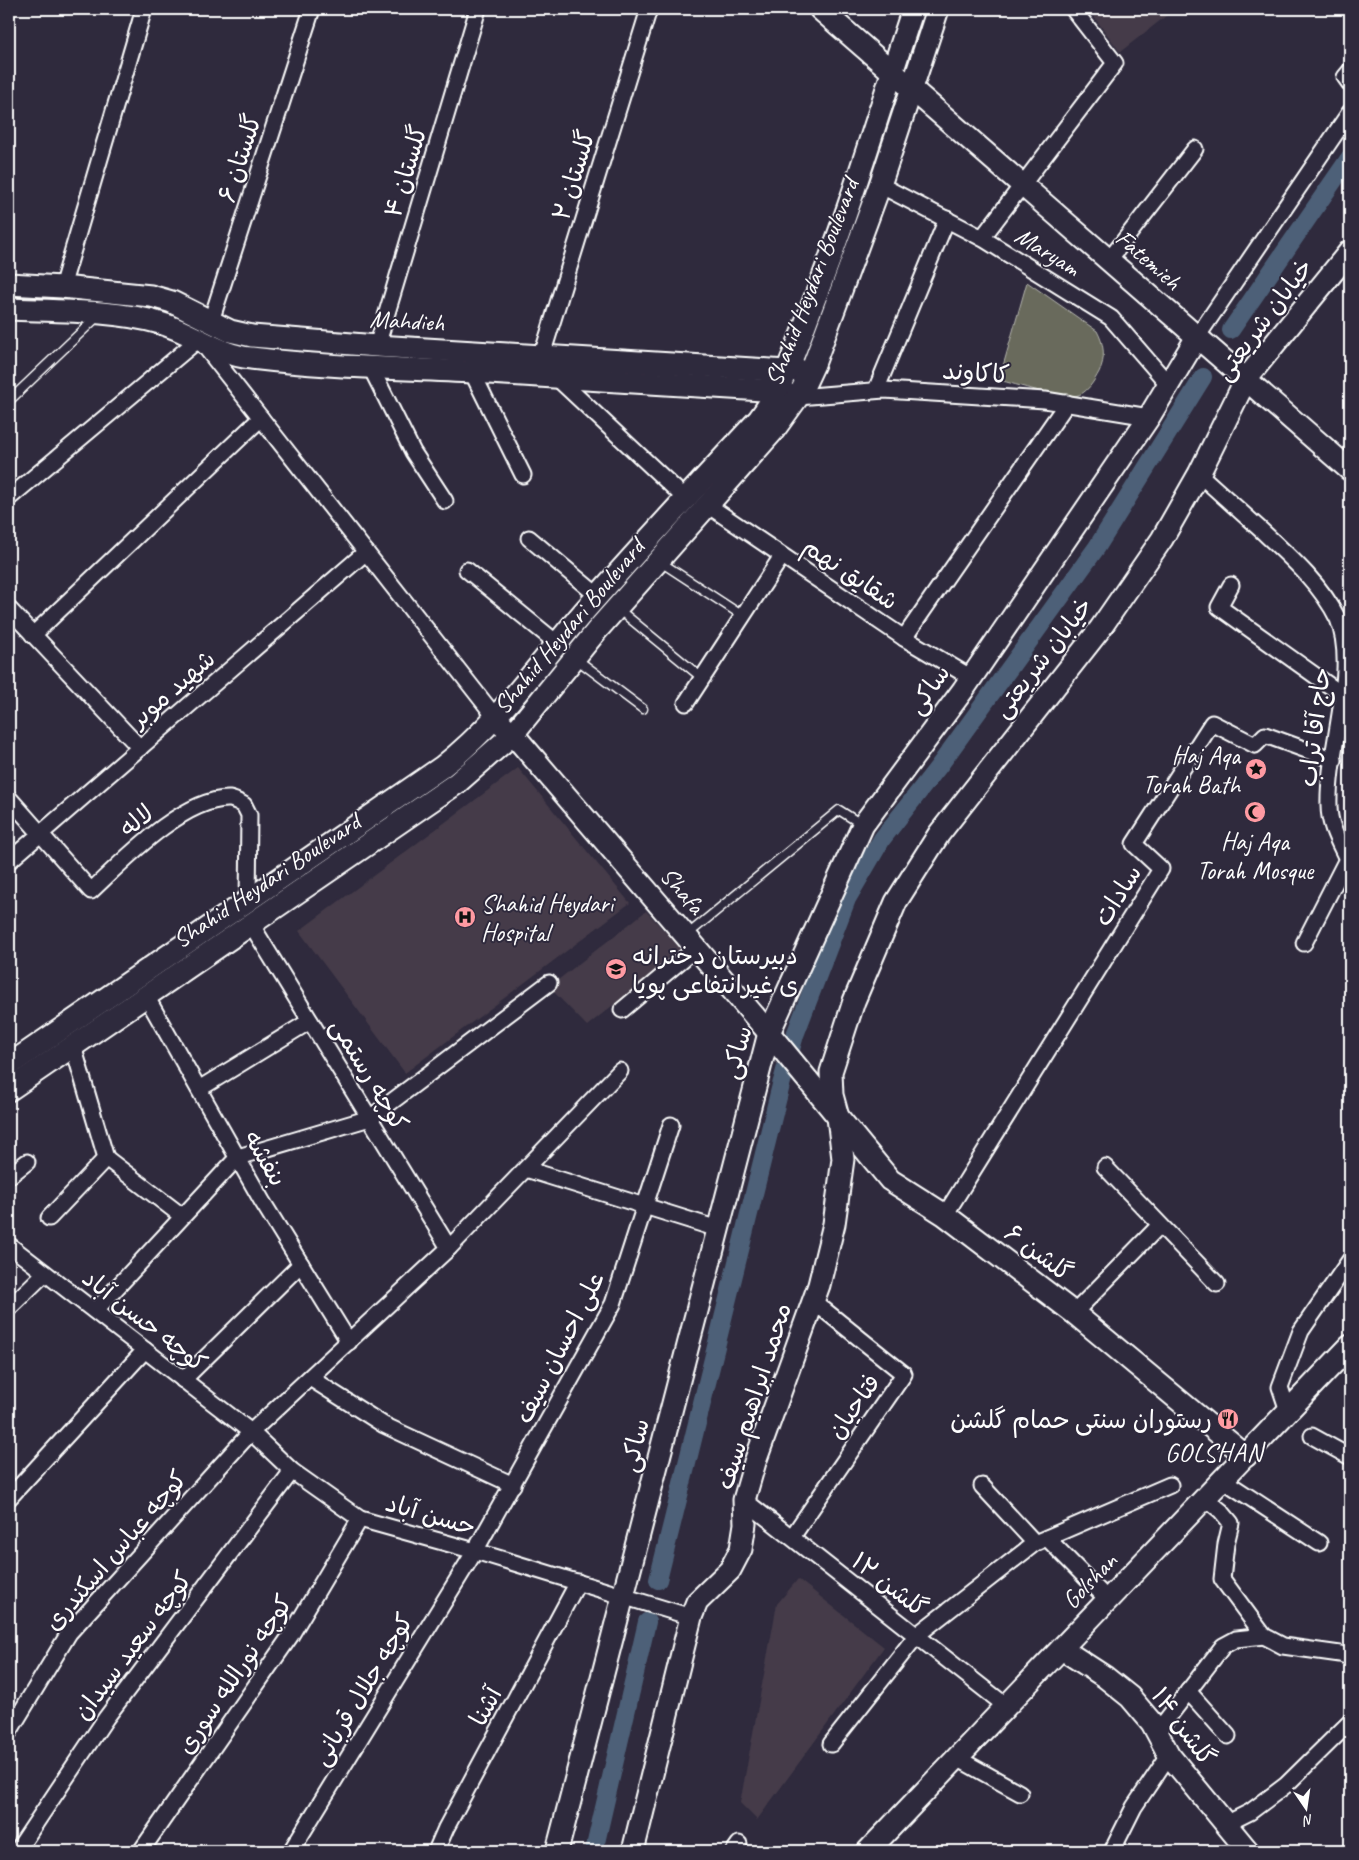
<svg xmlns="http://www.w3.org/2000/svg" width="1359" height="1860" font-family="Caveat,'Playpen Sans Arabic',sans-serif">
<style>
.built{fill:#443b48}
.green{fill:#696b5c;stroke:#b4b5ae}
.lines{fill:none;stroke-linecap:round;stroke-linejoin:round}
.canal{stroke:#4d6178;stroke-width:18}
.lane-casing{stroke:#fff;stroke-width:11}
.street-casing{stroke:#fff;stroke-width:19}
.secondary-casing{stroke:#fff;stroke-width:25}
.lane{stroke:#2f2a3d;stroke-width:8}
.street{stroke:#2f2a3d;stroke-width:15}
.secondary{stroke:#2f2a3d;stroke-width:21}
.labels{text-anchor:middle;stroke-width:4;stroke-linejoin:round;paint-order:stroke}
.street-label{font-size:25px;fill:#fff;stroke:#2f2a3d}
.poi-label{font-size:25px;fill:#fff;stroke:#2f2a3d;text-anchor:end}
.neighbourhood-label{font-size:26px;letter-spacing:1px;fill:#fff;stroke:#2f2a3d}
</style>
<rect width="100%" height="100%" fill="#2f2a3d"/>
<filter id="ink" filterUnits="userSpaceOnUse"><feTurbulence type="fractalNoise" baseFrequency=".02" numOctaves="2"/><feDisplacementMap in="SourceGraphic" scale="10" xChannelSelector="R" yChannelSelector="G"/><feConvolveMatrix kernelMatrix="1 2 1 2 8 2 1 2 1" color-interpolation-filters="sRGB"/></filter>
<g filter="url(#ink)">
<g class="built">
<path d="M1088 9H1175L1120 52Z"/>
<path d="M518 768 630 903 405 1073 299 931Z"/>
<path d="M646 911 682 950 587 1026 549 987Z"/>
<path d="M798 1579 884 1647 757 1820 740 1803 777 1604Z"/>
</g>
<path class="green" d="M1027 282 1097 331C1104 344 1106 358 1099 372 1094 381 1087 394 1075 396 1061 399 1015 384 999 380Z"/>
<g class="lines">
<g class="canal">
<path d="M1231 330 1350 157"/>
<path d="M658 1580 781 1085 795 1035 847 899 882 839 939 766 1097 547 1203 377"/>
<path d="M594 1851 647 1622"/>
</g>
<g class="lane-casing">
<g id="lane">
<path d="M9 401 97 317"/>
<path d="M659 561 743 616"/>
<path d="M617 608 702 678"/>
<path d="M575 658 643 709"/>
<path d="M687 935 839 810 861 824"/>
</g>
</g>
<g class="street-casing">
<g id="street">
<path d="M1350 71 1345 77 1350 84"/>
<path d="M880 185 982 238 1111 318 1169 385"/>
<path d="M982 238 1115 63 1073 9"/>
<path d="M1109 260 1195 149"/>
<path d="M62 287 144 9"/>
<path d="M211 321 312 9"/>
<path d="M1197 337 1350 112"/>
<path d="M377 346 478 9"/>
<path d="M542 355 649 9"/>
<path d="M371 368 413 452 445 501"/>
<path d="M472 372 523 475"/>
<path d="M556 377 686 499"/>
<path d="M876 390 947 219"/>
<path d="M798 397 884 390 1045 400 1149 417"/>
<path d="M1199 474C1220 493 1241 512 1261 530 1289 556 1321 584 1338 619 1359 671 1327 749 1329 806 1329 825 1339 842 1347 859L1350 862"/>
<path d="M9 498 199 339 496 718"/>
<path d="M709 506 904 638 970 677"/>
<path d="M529 538 598 596"/>
<path d="M467 570 558 644"/>
<path d="M1231 585 1219 607 1344 696"/>
<path d="M9 609 140 748"/>
<path d="M33 635 261 418"/>
<path d="M904 638 1067 403"/>
<path d="M686 703 782 556"/>
<path d="M9 798 91 891C123 861 184 797 230 799 235 800 240 803 244 805L249 815 248 901"/>
<path d="M9 861 366 552"/>
<path d="M251 924 449 1248"/>
<path d="M1304 943 1347 859"/>
<path d="M146 996 262 1201 349 1342"/>
<path d="M622 1010 696 948"/>
<path d="M199 1089 310 1021"/>
<path d="M106 1158 182 1216"/>
<path d="M1105 1167 1217 1284"/>
<path d="M526 1169 718 1229"/>
<path d="M9 1176 27 1162"/>
<path d="M945 1215 1161 869 1134 844 1212 723 1255 745 1265 735 1334 760"/>
<path d="M49 1218 106 1158 73 1046"/>
<path d="M9 1245 251 1432 292 1471 360 1519 475 1551 691 1617"/>
<path d="M9 1308 45 1273"/>
<path d="M95 1311 238 1157 370 1118 549 983"/>
<path d="M1074 1313 1160 1225"/>
<path d="M310 1378 384 1425 513 1485"/>
<path d="M183 1380 301 1264"/>
<path d="M1288 1411 1280 1387 1301 1331 1350 1260"/>
<path d="M1312 1436 1350 1457"/>
<path d="M1223 1480 1319 1543"/>
<path d="M982 1486 1035 1543"/>
<path d="M9 1498 145 1350"/>
<path d="M1205 1498 1221 1511 1231 1523 1226 1544 1222 1579 1264 1636 1283 1646 1340 1654 1350 1657"/>
<path d="M744 1500 1006 1706"/>
<path d="M792 1537 904 1374 813 1301"/>
<path d="M1047 1538 1108 1600"/>
<path d="M1188 1691 1228 1736"/>
<path d="M9 1732 69 1633 251 1432 449 1248 620 1071"/>
<path d="M1157 1732 1223 1646 1236 1639 1264 1636"/>
<path d="M831 1744 917 1635 1035 1543 1170 1485"/>
<path d="M957 1758 1020 1793"/>
<path d="M1226 1824 1250 1812 1286 1785 1350 1722"/>
<path d="M17 1851 106 1718 292 1471"/>
<path d="M141 1851 291 1635 360 1519"/>
<path d="M291 1851 475 1551 613 1304 671 1125"/>
<path d="M437 1851H436L446 1828 578 1582"/>
<path d="M734 1851 739 1844"/>
<path d="M1112 1851 1134 1807 1169 1755"/>
</g>
</g>
<g class="secondary-casing">
<g id="secondary">
<path d="M820 9 1350 470"/>
<path d="M9 284 62 287 151 296 172 302 230 331 252 336 377 346 787 371 799 370"/>
<path d="M9 309C55 311 117 310 160 323 192 332 218 355 251 358 325 367 399 368 473 372 575 378 676 385 778 391L788 394"/>
<path d="M503 725 513 734 769 1033 890 1180 945 1215 1074 1313 1246 1456"/>
<path d="M9 1065 442 767C497 724 535 669 580 616 638 549 699 484 759 419 785 384 798 343 813 303 851 207 880 107 913 9"/>
<path d="M9 1090 457 783 513 734 598 629 774 430 800 394 814 364 880 185 938 9"/>
<path d="M1062 1649 1105 1677 1130 1697 1152 1723 1169 1755 1248 1851"/>
<path d="M557 1851 769 1033 863 825 963 690 1149 417 1197 337"/>
<path d="M633 1851 691 1617 697 1602 730 1570 741 1549 745 1524 744 1500 755 1462 819 1285 834 1224 843 1159 838 1117 832 1095 831 1072 854 1001 896 902 939 834 1100 629 1162 539 1199 474 1246 379 1350 251"/>
<path d="M868 1851 1350 1346"/>
</g>
</g>
<use href="#lane" class="lane"/>
<use href="#street" class="street"/>
<use href="#secondary" class="secondary"/>
</g>
</g>
<defs>
<g id="sight-disc" transform="scale(1.125)"><circle r="9.5" fill="#ff9aa2" stroke="#2f2a3d"/><path d="M0-6L1.8-2.2L6-1.7L2.9 1.2L3.7 5.4L0 3.3L-3.7 5.4L-2.9 1.2L-6-1.7L-1.8-2.2Z" fill="#111"/></g>
<g id="mosque-disc" transform="scale(1.125)"><circle r="9.5" fill="#ff9aa2" stroke="#2f2a3d"/><path d="M3.5-4.9A6 6 0 1 0 3.5 4.9A5 5 0 1 1 3.5-4.9Z" fill="#111"/></g>
<g id="hospital-disc" transform="scale(1.125)"><circle r="9.5" fill="#ff9aa2" stroke="#2f2a3d"/><path d="M-5-5h3v3.5h4V-5h3V5h-3V1.5h-4V5h-3Z" fill="#111"/></g>
<g id="school-disc" transform="scale(1.125)"><circle r="9.5" fill="#ff9aa2" stroke="#2f2a3d"/><path d="M0-5L7-2L0 1L-7-2ZM-4 1L0 2.5L4 1V4Q0 6-4 4Z" fill="#111"/></g>
<g id="restaurant-disc" transform="scale(1.125)"><circle r="9.5" fill="#ff9aa2" stroke="#2f2a3d"/><path d="M-5-6h1v4h1v-4h1v4h1v-4h1v5L-1.5 .5V6h-2V.5L-5-1ZM5-6V6H3V1.5H1.5Q1.5-4 5-6Z" fill="#111"/></g>
</defs>
<g fill-rule="evenodd">
<use href="#sight-disc" x="1256" y="769"/>
<use href="#mosque-disc" x="1255" y="812"/>
<use href="#hospital-disc" x="465" y="917"/>
<use href="#school-disc" x="616" y="969"/>
<use href="#restaurant-disc" x="1228" y="1419"/>
</g>
<g class="labels">
<g class="street-label">
<text transform="translate(239 158) rotate(-72)" y="9">گلستان ۶</text>
<text transform="translate(405 171) rotate(-73)" y="9">گلستان ۴</text>
<text transform="translate(573 175) rotate(-73)" y="9">گلستان ۲</text>
<text transform="translate(1048 251) rotate(32)" y="9">Maryam</text>
<text transform="translate(1149 259) rotate(41)" y="9">Fatemieh</text>
<text transform="translate(811 282) rotate(-69)" y="9">Shahid Heydari Boulevard</text>
<text transform="translate(1263 319) rotate(-53)" y="9">خیابان شریعتی</text>
<text transform="translate(407 320) rotate(3)" y="9">Mahdieh</text>
<text transform="translate(976 372) rotate(4)" y="9">کاکاوند</text>
<text transform="translate(851 573) rotate(34)" y="9">شقایق نهم</text>
<text transform="translate(568 626) rotate(-50)" y="9">Shahid Heydari Boulevard</text>
<text transform="translate(1042 657) rotate(-52)" y="9">خیابان شریعتی</text>
<text transform="translate(172 688) rotate(-41)" y="9">شهید موبر</text>
<text transform="translate(928 689) rotate(-55)" y="9">ساکی</text>
<text transform="translate(1314 727) rotate(-83)" y="9">حاج آقا تراب</text>
<text transform="translate(136 820) rotate(-38)" y="9">لاله</text>
<text transform="translate(266 880) rotate(-34)" y="9">Shahid Heydari Boulevard</text>
<text transform="translate(683 890) rotate(49)" y="9">Shafa</text>
<text transform="translate(1117 895) rotate(-58)" y="9">سادات</text>
<text transform="translate(736 1052) rotate(-74)" y="9">ساکی</text>
<text transform="translate(370 1074) rotate(59)" y="9">کوچه رستمی</text>
<text transform="translate(266 1158) rotate(60)" y="9">بنفشه</text>
<text transform="translate(1039 1252) rotate(37)" y="9">گلشن ۶</text>
<text transform="translate(145 1320) rotate(38)" y="9">کوچه حسن آباد</text>
<text transform="translate(559 1347) rotate(-63)" y="9">علی احسان سیف</text>
<text transform="translate(753 1396) rotate(-72)" y="9">محمد ابراهیم سیف</text>
<text transform="translate(853 1406) rotate(-55)" y="9">فتاحیان</text>
<text transform="translate(634 1445) rotate(-76)" y="9">ساکی</text>
<text transform="translate(431 1514) rotate(16)" y="9">حسن آباد</text>
<text transform="translate(115 1550) rotate(-49)" y="9">کوچه عباس اسکندری</text>
<text transform="translate(1089 1580) rotate(-46)" y="9">Golshan</text>
<text transform="translate(890 1584) rotate(38)" y="9">گلشن ۱۲</text>
<text transform="translate(132 1645) rotate(-53)" y="9">کوچه سعید سیدان</text>
<text transform="translate(234 1674) rotate(-56)" y="9">کوچه نورالله سوری</text>
<text transform="translate(362 1689) rotate(-59)" y="9">کوچه جلال قربانی</text>
<text transform="translate(485 1706) rotate(-62)" y="9">آشنا</text>
<text transform="translate(1184 1726) rotate(54)" y="9">گلشن ۱۴</text>
</g>
<g class="poi-label">
<text x="1240" y="764">Haj Aqa<tspan x="1240" dy="29">Torah Bath</tspan></text>
<text x="1255" y="850" text-anchor="middle">Haj Aqa<tspan x="1255" dy="29">Torah Mosque</tspan></text>
<text x="481" y="912" text-anchor="start">Shahid Heydari<tspan x="481" dy="29">Hospital</tspan></text>
<text x="632" y="964" text-anchor="start">دبیرستان دخترانه<tspan x="632" dy="29">ی غیرانتفاعی پویا</tspan></text>
<text x="1212" y="1428">رستوران سنتی حمام گلشن</text>
</g>
<g class="neighbourhood-label">
<text x="1214" y="1461">GOLSHAN</text>
</g>
</g>
<rect width="1359" height="1860" fill="none" stroke="#2f2a3d" stroke-width="30"/>
<rect x="15" y="15" width="1329" height="1830" fill="none" stroke="#fff" stroke-width="2" filter="url(#ink)"/>
<g transform="translate(1306 1808) rotate(167)" stroke="#2f2a3d" stroke-width="4" paint-order="stroke">
<path d="M0-4L9 19L0 12L-9 19Z" fill="#ffffff"/>
<text y="-8" font-size="14" font-weight="bold" text-anchor="middle" fill="#ffffff">N</text>
</g>
</svg>
